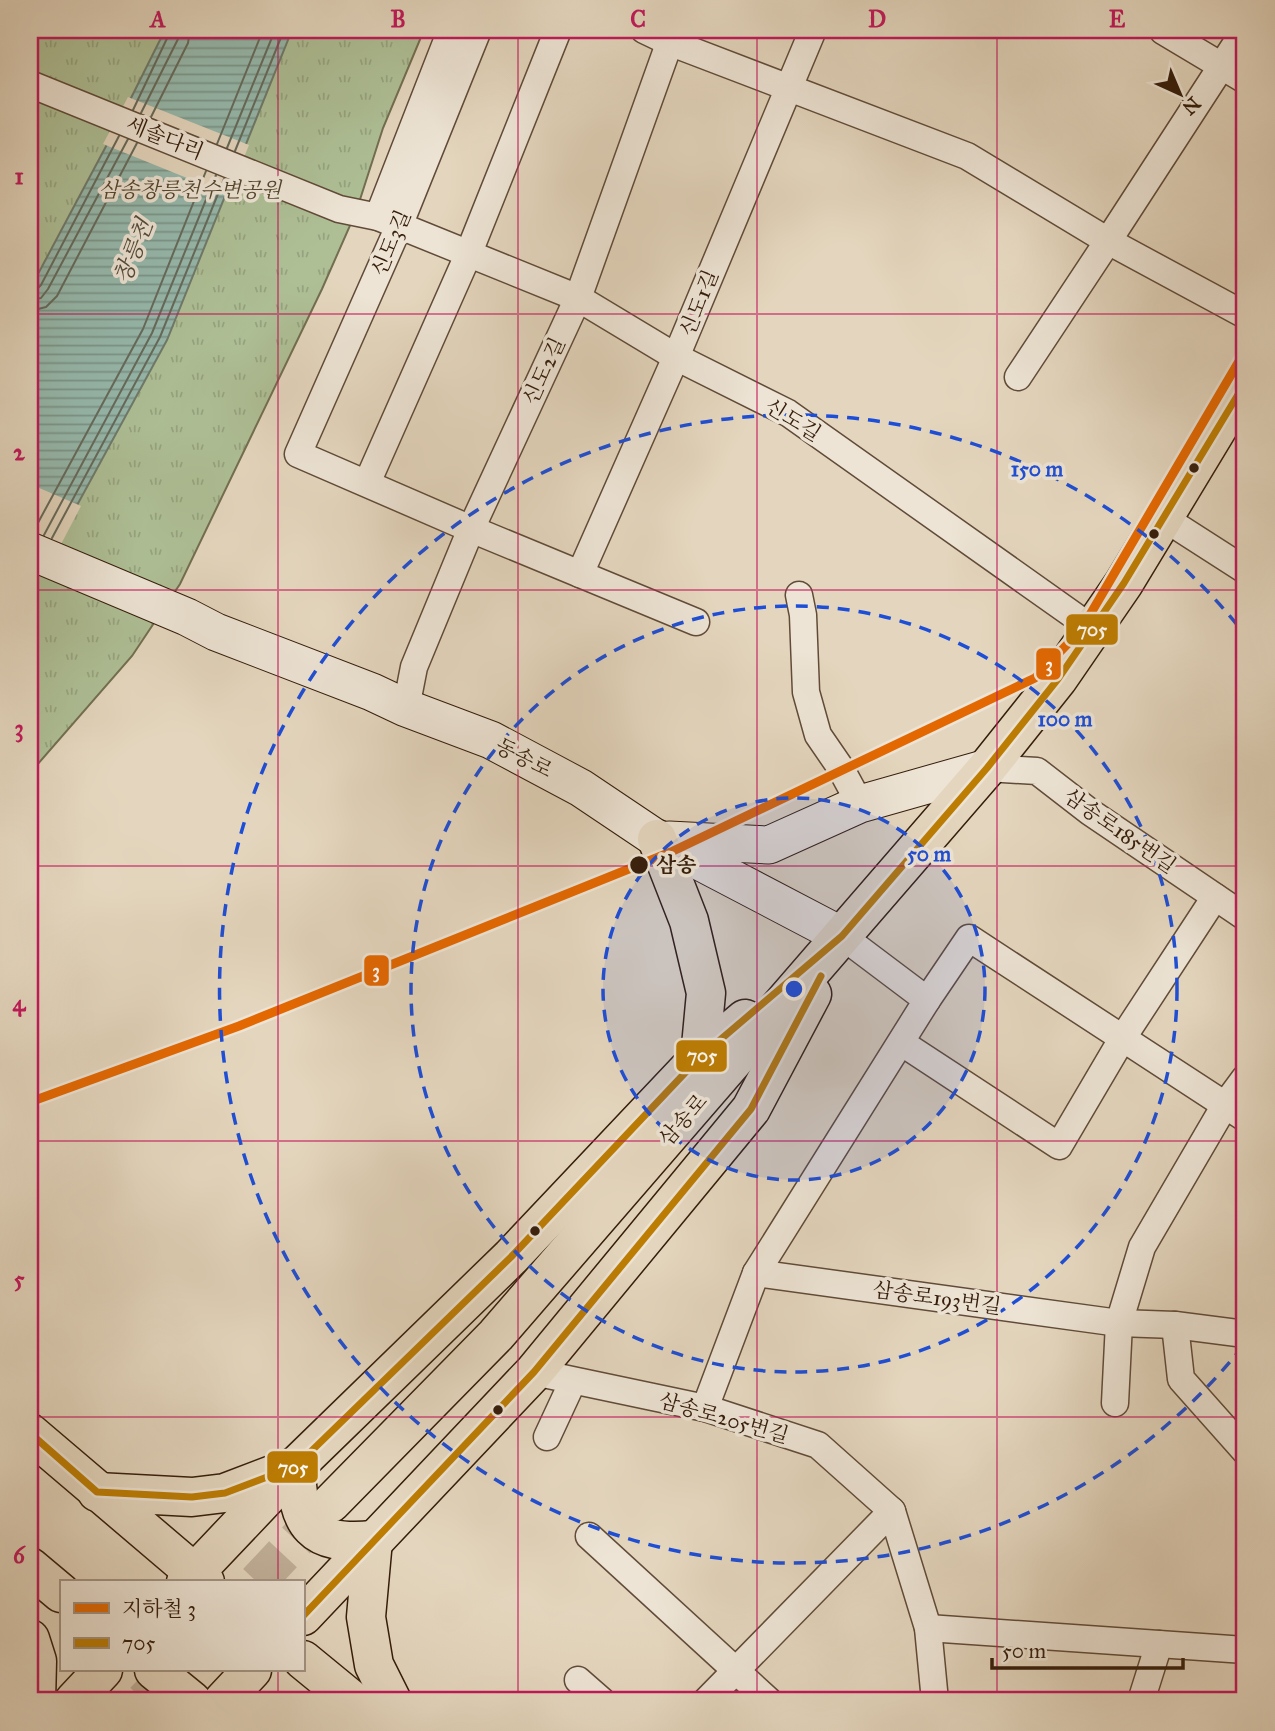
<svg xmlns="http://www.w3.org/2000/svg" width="1275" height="1731" font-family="'IM FELL Great Primer','Noto Serif KR',serif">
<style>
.park{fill:url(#park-tufts);stroke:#726e50;stroke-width:2}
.water{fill:url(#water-rules);stroke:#6f7b6c;stroke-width:2}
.pier{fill:#e4d6be}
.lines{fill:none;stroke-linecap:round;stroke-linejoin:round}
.shore{stroke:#666b5c;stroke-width:2}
.primary-tunnel{stroke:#c1b19a;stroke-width:38;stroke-dasharray:38 19;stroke-linecap:butt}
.street-casing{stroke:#614b38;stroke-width:29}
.secondary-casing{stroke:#351d0b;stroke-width:39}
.primary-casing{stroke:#351d0b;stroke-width:41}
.street{stroke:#ede4d5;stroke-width:26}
.secondary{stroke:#ede4d5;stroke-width:37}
.primary{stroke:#e4d6be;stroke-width:38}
.bus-1-casing{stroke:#ede4d5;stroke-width:12}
.bus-1{stroke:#bd7d03;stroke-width:7}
.metro-1-casing{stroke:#ede4d5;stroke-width:14}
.metro-1{stroke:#e46801;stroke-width:9}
.grid{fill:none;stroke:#c2185b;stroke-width:2;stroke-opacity:0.55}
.ring{fill:none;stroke:#1d4ed8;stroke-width:3.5;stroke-dasharray:12 9}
.bus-dot{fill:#351d0b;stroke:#ede4d5;stroke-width:2.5}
.labels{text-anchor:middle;stroke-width:7;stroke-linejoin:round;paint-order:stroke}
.street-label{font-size:21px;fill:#351d0b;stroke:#ede4d5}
.park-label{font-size:21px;font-style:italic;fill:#53462e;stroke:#ede4d5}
.stop-label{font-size:21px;font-weight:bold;fill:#351d0b;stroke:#ede4d5;text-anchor:start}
.water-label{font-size:23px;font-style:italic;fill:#524c3c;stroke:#ede4d5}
.centre{fill:#1d4ed8;stroke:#ede4d5;stroke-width:3.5}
.ring-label{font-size:21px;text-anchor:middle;font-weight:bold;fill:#1d4ed8;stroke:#ede4d5;stroke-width:7;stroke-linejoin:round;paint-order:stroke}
.line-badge{stroke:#ede4d5;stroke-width:2.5}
.badge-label{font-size:19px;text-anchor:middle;font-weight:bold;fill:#fff}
.neatline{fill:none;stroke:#c2185b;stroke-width:2.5}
.grid-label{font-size:23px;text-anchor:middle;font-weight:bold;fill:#c2185b}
</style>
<defs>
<pattern id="park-tufts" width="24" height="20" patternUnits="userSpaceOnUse" patternTransform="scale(1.75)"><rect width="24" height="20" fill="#aebf96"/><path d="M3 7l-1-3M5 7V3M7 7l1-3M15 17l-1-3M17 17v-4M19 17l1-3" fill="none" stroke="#96a480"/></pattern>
<pattern id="water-rules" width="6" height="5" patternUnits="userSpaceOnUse" patternTransform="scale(1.75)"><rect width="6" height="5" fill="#96b9ad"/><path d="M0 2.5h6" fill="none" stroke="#7b968b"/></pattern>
</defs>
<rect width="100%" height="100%" fill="#e4d6be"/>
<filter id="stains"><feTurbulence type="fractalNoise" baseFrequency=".00286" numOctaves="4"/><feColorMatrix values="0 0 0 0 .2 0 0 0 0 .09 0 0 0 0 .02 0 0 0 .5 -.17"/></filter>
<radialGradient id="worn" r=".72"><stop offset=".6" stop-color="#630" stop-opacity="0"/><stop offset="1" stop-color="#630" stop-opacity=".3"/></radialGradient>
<path class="park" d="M30 30H424L383 128 356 212 322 289 180 584 132 656 30 773Z"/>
<path class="water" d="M165 30H292L167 340 69 520 30 578V289L120 120Z"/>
<g class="pier">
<path d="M128 97 249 145 229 195 103 144Z"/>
<path d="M30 484 81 506 58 550 30 582Z"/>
</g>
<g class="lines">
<g class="shore">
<path d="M133 110 171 30"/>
<path d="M141 113 178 39 179 30"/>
<path d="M151 117 188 43 190 30"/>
<path d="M217 144 263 30"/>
<path d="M227 148 275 30"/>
<path d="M235 151 284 30"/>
<path d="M30 291 36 290 41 285 119 136"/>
<path d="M30 300 41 298 48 289 128 139"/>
<path d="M30 311 46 307 57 296 137 143"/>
<path d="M33 532 143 329 206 171"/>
<path d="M44 535 152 333 216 175"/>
<path d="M52 538 160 337 224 179"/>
</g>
<g class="primary-tunnel">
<path d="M257 1582 331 1503"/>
<path d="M144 1701 174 1670"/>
</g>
<g class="street-casing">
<g id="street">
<path d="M478 30 399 226 298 454 471 529 696 622"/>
<path d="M644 30 669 42 967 156 1108 241 1018 377"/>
<path d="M1245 30 1108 241 1245 315"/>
<path d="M1163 31 1245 80"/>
<path d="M30 84 339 209 378 217 578 298 676 357 788 413 1093 629"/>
<path d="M378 217 451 30"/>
<path d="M367 483 468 255 558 30"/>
<path d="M1164 518 1245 570"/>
<path d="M580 574 676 357 813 30"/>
<path d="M799 595 803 615 806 692 818 735 840 767 860 804"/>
<path d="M406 708 414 667 471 529 578 298 674 30"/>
<path d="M987 768 1037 771 1090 812 1245 917"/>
<path d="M927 1000 969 938 1245 1118"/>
<path d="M902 1043 1059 1146 1122 1039 1215 897"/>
<path d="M756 1273 1119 1323 1175 1325 1245 1334"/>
<path d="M1175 1325 1181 1379 1245 1451"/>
<path d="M534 1372 705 1408 818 1445 892 1511 928 1628 935 1701"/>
<path d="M1115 1403 1119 1323 1142 1247 1225 1105 1245 1078"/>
<path d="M705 1408 756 1273 927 1000 842 936"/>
<path d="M547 1437 573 1381"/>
<path d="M589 1536 769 1701"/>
<path d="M928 1628 1245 1650"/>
<path d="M578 1680 602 1701"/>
<path d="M706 1701 892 1511"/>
<path d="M1141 1701 1159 1644"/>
</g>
</g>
<g class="secondary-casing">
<g id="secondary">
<path d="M30 551 187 617 216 632 372 692 406 708 491 740 581 788 657 839 842 936"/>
<path d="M669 840 769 845 860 804 987 768"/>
</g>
</g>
<g class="primary-casing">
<g id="primary">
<path d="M657 839 689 921 706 993 700 1057"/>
<path d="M30 1433 205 1582"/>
<path d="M296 1466C297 1526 312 1546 373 1540"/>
<path d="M97 1492 192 1497 225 1493 288 1469"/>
<path d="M331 1503 496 1335 987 768 1058 679 1124 583 1245 383"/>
<path d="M373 1540 366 1617 374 1665 392 1701"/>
<path d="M30 1567 61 1593"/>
<path d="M186 1582 296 1466 511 1257 700 1057 745 1019"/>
<path d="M303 1616 534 1372 751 1109 812 994"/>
<path d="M30 1639 37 1661 36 1701"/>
<path d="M303 1660 353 1701"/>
<path d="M154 1670 192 1701"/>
<path d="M74 1701 103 1670"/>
<path d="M223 1701 252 1670"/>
</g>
</g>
<use href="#street" class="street"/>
<use href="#secondary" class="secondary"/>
<use href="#primary" class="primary"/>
<g class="bus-1-casing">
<g id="bus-1">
<path d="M30 1433 97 1492 192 1497 225 1493 296 1466 511 1257 700 1057 842 936 987 768 1058 679 1124 583 1245 383"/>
<path d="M303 1616 534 1372 751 1109 821 976"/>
</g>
</g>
<use href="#bus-1" class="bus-1"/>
<g class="metro-1-casing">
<path id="metro-1" d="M30 1102 239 1026 671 852 1035 678 1081 630 1245 351"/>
</g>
<use href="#metro-1" class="metro-1"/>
</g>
<path class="grid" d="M278 30V1582M518 30V1701M757 30V1701M997 30V1701M30 314H1245M30 590H1245M30 866H1245M30 1141H1245M30 1417H1245M278 1670V1701"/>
<circle cx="794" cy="989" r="191" fill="#1d4ed8" fill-opacity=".12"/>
<g class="ring">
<circle cx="794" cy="989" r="191"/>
<circle cx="794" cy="989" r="383"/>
<path d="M1243 1346A574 574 0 1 1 1243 632"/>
</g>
<g class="bus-dot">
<circle cx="1194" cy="468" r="6"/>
<circle cx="1154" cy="534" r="6"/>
<circle cx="639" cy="865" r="10"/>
<circle cx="535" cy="1231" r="6"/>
<circle cx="498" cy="1410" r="6"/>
</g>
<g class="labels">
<g class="street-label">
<text transform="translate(165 138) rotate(22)" y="7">세솔다리</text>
<text transform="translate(391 243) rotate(-67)" y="7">신도3길</text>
<text transform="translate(699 303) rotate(-68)" y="7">신도1길</text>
<text transform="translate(544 371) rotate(-65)" y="7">신도2길</text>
<text transform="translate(793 420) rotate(32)" y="7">신도길</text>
<text transform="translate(524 758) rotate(27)" y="7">동송로</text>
<text transform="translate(1120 831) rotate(35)" y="7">삼송로185번길</text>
<text transform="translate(683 1120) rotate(-49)" y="7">삼송로</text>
<text transform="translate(937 1298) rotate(8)" y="7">삼송로193번길</text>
<text transform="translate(724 1418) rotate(16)" y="7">삼송로205번길</text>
</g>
<g class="park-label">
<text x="190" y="197">삼송창릉천수변공원</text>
</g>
<g class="stop-label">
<text x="656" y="872">삼송</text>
</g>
<g class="water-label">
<text transform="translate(133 251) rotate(-68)" y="8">창릉천</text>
</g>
</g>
<circle cx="794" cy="989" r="10" class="centre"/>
<g class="ring-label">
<text x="1037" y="476">150 m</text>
<text x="1065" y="726">100 m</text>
<text x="929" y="861">50 m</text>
</g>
<g class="line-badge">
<rect x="1065" y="613" width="54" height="33" rx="7" fill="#bd7d03"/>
<rect x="1035" y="647" width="27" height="34" rx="7" fill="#e46801"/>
<rect x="363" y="954" width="27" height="33" rx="7" fill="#e46801"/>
<rect x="675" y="1039" width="53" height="34" rx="7" fill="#bd7d03"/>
<rect x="266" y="1450" width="53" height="34" rx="7" fill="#bd7d03"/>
</g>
<g class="badge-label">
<text x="1092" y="636">705</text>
<text x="1049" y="671">3</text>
<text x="376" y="977">3</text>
<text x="702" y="1062">705</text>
<text x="293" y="1474">705</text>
</g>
<rect width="1275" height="1731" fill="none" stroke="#e4d6be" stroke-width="77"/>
<rect x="60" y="1580" width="245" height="91" fill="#ede4d5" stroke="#a39484" stroke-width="2"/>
<rect x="74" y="1603" width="35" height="10" fill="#e46801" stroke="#a39484" stroke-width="2"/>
<text x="122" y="1616" font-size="21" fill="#351d0b">지하철 3</text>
<rect x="74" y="1638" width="35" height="10" fill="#bd7d03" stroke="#a39484" stroke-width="2"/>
<text x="122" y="1650" font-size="21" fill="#351d0b">705</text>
<g transform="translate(1180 94) rotate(136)" stroke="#ede4d5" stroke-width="5" paint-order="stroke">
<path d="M0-5L12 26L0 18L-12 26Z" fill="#351d0b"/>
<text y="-10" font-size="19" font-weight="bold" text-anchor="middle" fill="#351d0b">N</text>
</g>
<path d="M992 1658v10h191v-10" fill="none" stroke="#351d0b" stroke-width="3.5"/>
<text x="1002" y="1658" font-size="21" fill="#351d0b" stroke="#ede4d5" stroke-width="5" paint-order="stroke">50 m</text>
<rect x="38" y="38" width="1198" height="1654" class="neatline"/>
<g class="grid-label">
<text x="158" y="27">A</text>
<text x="398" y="27">B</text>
<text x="638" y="27">C</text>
<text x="877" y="27">D</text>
<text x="1117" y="27">E</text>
<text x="19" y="184">1</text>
<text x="19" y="460">2</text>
<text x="19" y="736">3</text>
<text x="19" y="1011">4</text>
<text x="19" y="1287">5</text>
<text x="19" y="1563">6</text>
</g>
<rect width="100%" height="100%" filter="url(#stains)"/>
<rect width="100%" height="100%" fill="url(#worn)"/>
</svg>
